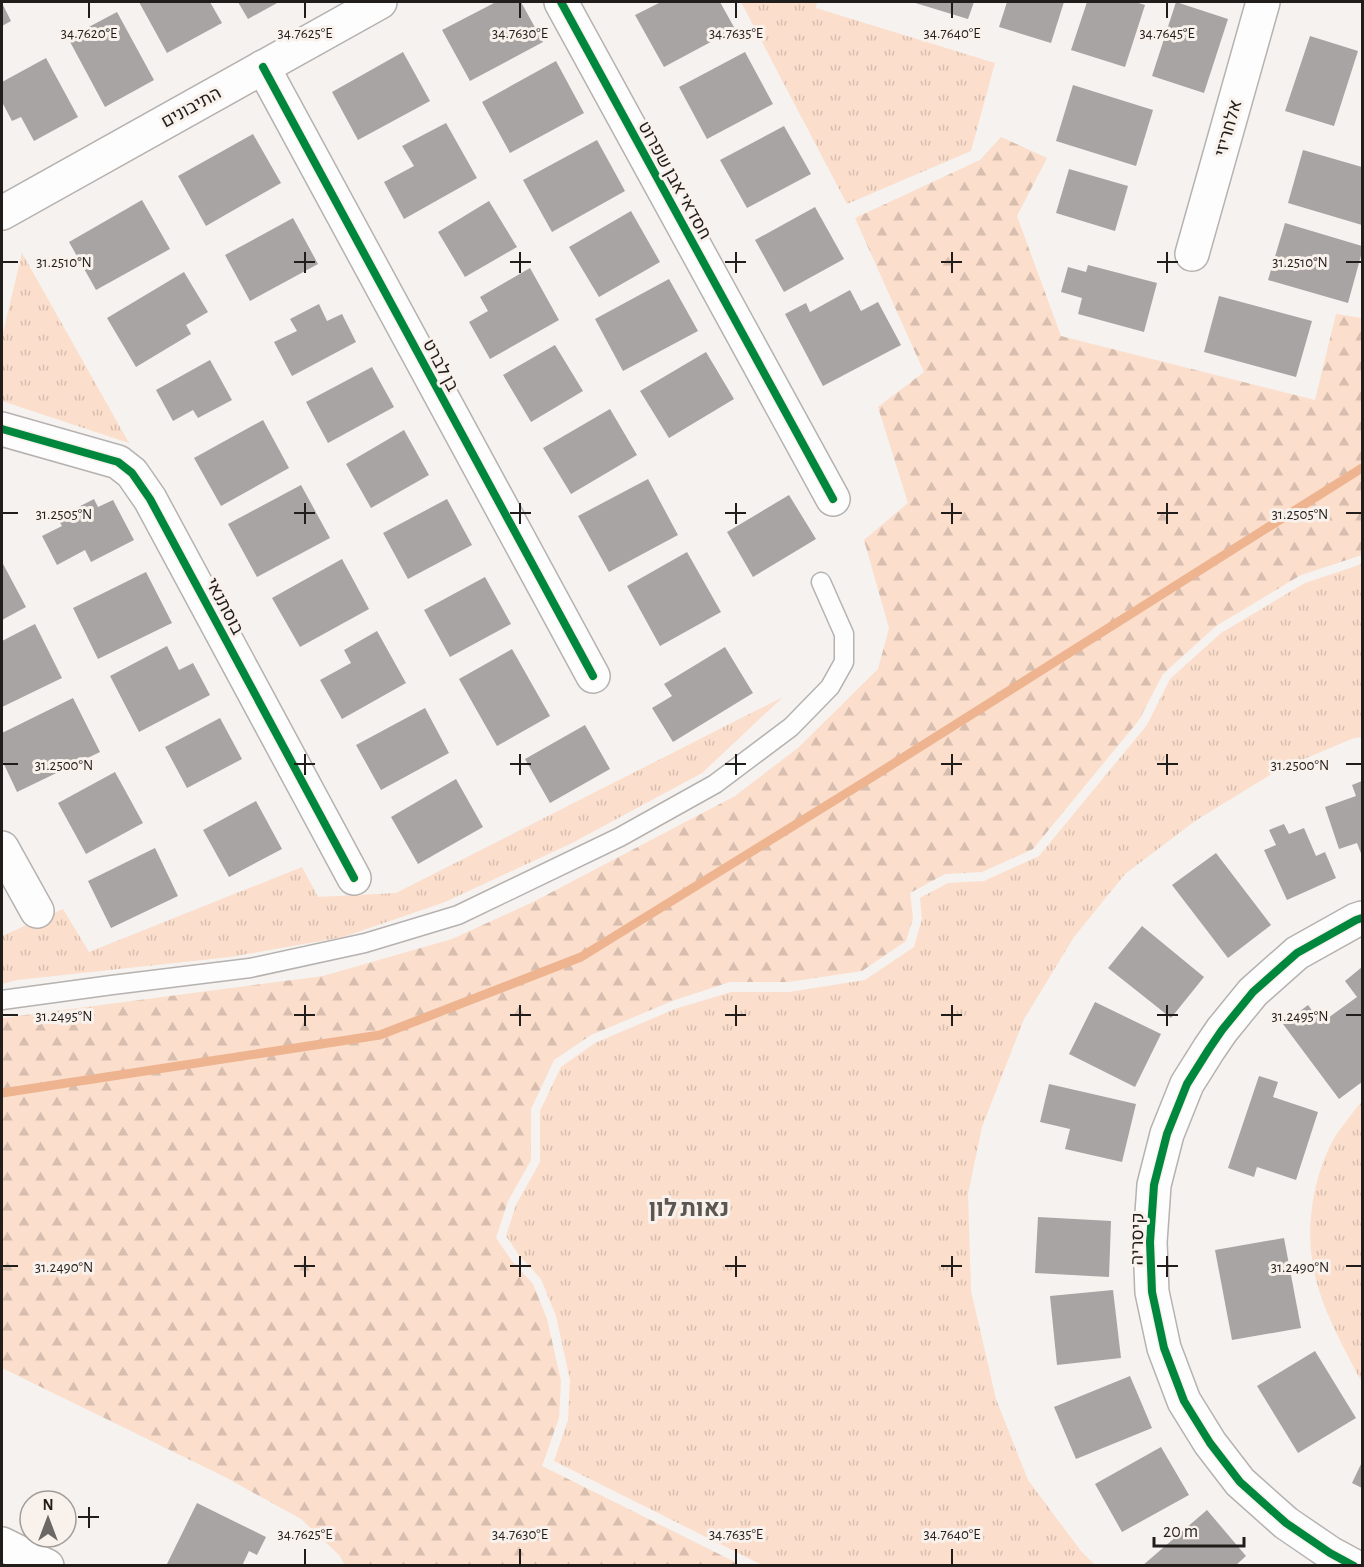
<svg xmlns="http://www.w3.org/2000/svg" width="1364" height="1567" font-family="'Alegreya Sans',Heebo,sans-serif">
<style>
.grass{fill:url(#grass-tufts)}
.forest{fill:url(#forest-firs)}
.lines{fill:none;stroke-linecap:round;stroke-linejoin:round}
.stream{stroke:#eeb490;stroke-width:9}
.building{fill:#a7a4a3}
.lane-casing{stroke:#b5b2b0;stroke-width:21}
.street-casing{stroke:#b5b2b0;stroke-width:36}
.lane{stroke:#fefdfd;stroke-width:18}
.street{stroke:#fefdfd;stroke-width:33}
.cycleway-casing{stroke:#f9f1ec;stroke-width:11}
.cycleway{stroke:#00873e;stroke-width:8}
.ticks{fill:none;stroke:#201d1b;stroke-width:2}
.labels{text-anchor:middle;stroke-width:6;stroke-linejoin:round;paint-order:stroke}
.street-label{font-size:18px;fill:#201d1b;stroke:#f9f1ec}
.district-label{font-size:24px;font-weight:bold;fill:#5c5652;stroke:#f9f1ec}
.ticks-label{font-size:15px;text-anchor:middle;fill:#201d1b;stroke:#f9f1ec;stroke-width:6;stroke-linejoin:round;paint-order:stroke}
</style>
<defs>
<pattern id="grass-tufts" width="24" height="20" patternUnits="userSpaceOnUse" patternTransform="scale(1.5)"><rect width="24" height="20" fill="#fbdecc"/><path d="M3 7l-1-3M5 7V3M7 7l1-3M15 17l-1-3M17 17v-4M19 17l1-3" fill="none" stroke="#d7beaf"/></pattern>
<pattern id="forest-firs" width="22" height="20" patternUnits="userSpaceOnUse" patternTransform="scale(1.5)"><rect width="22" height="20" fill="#fbdecc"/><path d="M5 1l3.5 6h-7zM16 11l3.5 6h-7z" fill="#d7beaf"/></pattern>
</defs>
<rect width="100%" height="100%" fill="#f6f2ef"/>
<g class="grass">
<path d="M741 2H817L816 8 995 63 971 151 847 204Z"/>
<path d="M22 253 129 443 2 401V337Z"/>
<path d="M1362 564V737L1354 738 1278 770 1195 821 1125 874 1074 937 1024 1019 982 1127 968 1194 971 1291 996 1399 1028 1480 1081 1551 1095 1565H762L554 1461 568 1420 570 1380 556 1316 541 1279 519 1255 506 1236 516 1205 540 1162V1111L561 1067 595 1043 675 1009 731 992H789L865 980 914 947 922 919 920 898 948 883 984 881 1039 856 1147 725 1170 679 1221 633 1305 583Z"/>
<path d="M783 697 702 773 570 844 445 902 343 937 230 957 17 980 2 984V936L63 909 89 952 302 867 318 897 396 893Z"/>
<path d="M1362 1102V1381L1360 1379C1327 1316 1300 1269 1314 1195 1318 1175 1325 1153 1336 1135 1343 1125 1351 1115 1358 1106Z"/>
</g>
<path class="forest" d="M1001 137 1047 158 1017 216 1061 336 1315 400 1336 314 1362 318V555L1301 575 1216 626 1163 674 1139 720 1033 849 982 872 945 874 910 893 913 918 906 941 862 971 788 982H730L672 1001 591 1035 554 1060 531 1109V1160L508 1201 496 1238 512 1261 533 1284 547 1319 561 1381 559 1418 542 1466 741 1565H345L339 1555 301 1519 225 1477 2 1368V1018L323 976 452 939 533 902 735 796 799 747 878 669 889 628 864 540 908 503 878 407 924 372 855 218 980 160Z"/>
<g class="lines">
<path class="stream" d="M2 1093 380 1035 581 957 866 781 1362 468"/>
</g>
<g class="building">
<path d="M139 2H210L222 23 167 53Z"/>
<path d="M238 2H279L248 19Z"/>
<path d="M496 2H521L543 42 470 81 442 30Z"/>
<path d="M661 2H720L735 29 664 67 635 15Z"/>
<path d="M912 2H974L968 19Z"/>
<path d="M1007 2H1064L1051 43 999 27Z"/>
<path d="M1087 2H1135L1145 5 1125 67 1071 50Z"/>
<path d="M1176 2 1228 19 1204 93 1152 76Z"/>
<path d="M2 3 11 21 2 26Z"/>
<path d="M117 12 154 80 105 107 68 38Z"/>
<path d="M1310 36 1358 51 1334 126 1285 111Z"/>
<path d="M403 52 430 101 358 140 332 92Z"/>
<path d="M745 52 773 104 707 139 679 87Z"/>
<path d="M46 58 78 117 34 141 21 117 12 121 2 102V82Z"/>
<path d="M556 61 584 113 510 153 482 102Z"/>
<path d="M1073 85 1153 110 1136 166 1056 141Z"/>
<path d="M446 123 477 178 404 219 384 182 414 166 402 146Z"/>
<path d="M784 126 811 174 747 208 720 160Z"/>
<path d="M253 134 281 183 206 226 178 176Z"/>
<path d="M597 140 625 191 552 232 523 180Z"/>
<path d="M1303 150 1362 167V225L1288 203Z"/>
<path d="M1069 169 1128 186 1115 231 1056 213Z"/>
<path d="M142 200 170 249 96 290 69 242Z"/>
<path d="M489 201 517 247 465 277 438 232Z"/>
<path d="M815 207 844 259 784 292 755 240Z"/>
<path d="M631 211 660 262 599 297 569 247Z"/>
<path d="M293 218 318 264 250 301 225 255Z"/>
<path d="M1285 223 1362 246V252L1348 303 1268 280Z"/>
<path d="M1088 265 1157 283 1144 332 1078 314 1082 298 1061 292 1068 267 1086 272Z"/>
<path d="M530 268 559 320 490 359 469 322 488 311 480 297Z"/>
<path d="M184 272 208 312 186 325 191 334 136 367 107 318Z"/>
<path d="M669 279 698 331 623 371 595 319Z"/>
<path d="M850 290 861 311 878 302 901 345 823 386 785 314 806 303 810 312Z"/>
<path d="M1219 296 1312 321 1296 377 1204 352Z"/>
<path d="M319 304 327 321 342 314 356 342 292 376 274 342 297 331 290 319Z"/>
<path d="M555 345 583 391 531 422 503 375Z"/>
<path d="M706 352 734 399 669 438 640 391Z"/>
<path d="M210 360 232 400 198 418 193 410 173 421 156 390Z"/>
<path d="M372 367 394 407 328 443 306 402Z"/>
<path d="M610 409 637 455 571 494 543 448Z"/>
<path d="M263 420 289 468 221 506 194 458Z"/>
<path d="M404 430 429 475 371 508 346 464Z"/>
<path d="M648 479 678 535 609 572 578 516Z"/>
<path d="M301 485 330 538 257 577 228 524Z"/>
<path d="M789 495 816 539 753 577 727 532Z"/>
<path d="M94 499 98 507 113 500 134 540 91 562 85 550 57 565 42 536 62 526 57 518Z"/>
<path d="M447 499 472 545 408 579 383 533Z"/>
<path d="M687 552 721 612 660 646 627 586Z"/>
<path d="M342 559 369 609 300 647 272 598Z"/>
<path d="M2 562 26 607 2 620Z"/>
<path d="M146 572 172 623 98 659 73 608Z"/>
<path d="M485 577 511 624 450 657 424 610Z"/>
<path d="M35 624 62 678 2 707V641Z"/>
<path d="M377 631 406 683 342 719 320 680 351 663 344 650Z"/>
<path d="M167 646 179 670 193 663 210 695 139 732 110 676Z"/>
<path d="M725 647 753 693 673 742 652 708 672 696 664 684Z"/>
<path d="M512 649 550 716 497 746 459 679Z"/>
<path d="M73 698 100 752 17 792 2 760V733Z"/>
<path d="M425 708 449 753 381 790 356 745Z"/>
<path d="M220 718 242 759 187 788 165 747Z"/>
<path d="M585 725 610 769 550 803 525 759Z"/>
<path d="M115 772 143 823 86 854 58 803Z"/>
<path d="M456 779 483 827 418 864 391 817Z"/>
<path d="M1362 781V856L1357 843 1339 849 1325 807 1356 796 1352 785Z"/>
<path d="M256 801 282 849 229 877 203 830Z"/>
<path d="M1284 824 1289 834 1304 828 1316 856 1325 852 1336 878 1287 900 1264 850 1276 845 1269 830Z"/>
<path d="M155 848 178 896 111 928 88 881Z"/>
<path d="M1216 853 1271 925 1228 958 1172 885Z"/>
<path d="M1142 926 1204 977 1171 1018 1108 968Z"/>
<path d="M1362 967V1082L1339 1099 1283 1024 1308 1005 1321 1023 1357 997 1345 981Z"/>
<path d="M1095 1002 1161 1034 1135 1087 1069 1054Z"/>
<path d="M1259 1076 1278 1082 1273 1097 1318 1112 1296 1180 1257 1167 1254 1177 1228 1168Z"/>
<path d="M1049 1084 1136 1104 1122 1162 1065 1149 1070 1129 1040 1122Z"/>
<path d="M1038 1217 1111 1221 1109 1277 1035 1273Z"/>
<path d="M1284 1238 1301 1328 1232 1340 1215 1250Z"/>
<path d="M1113 1290 1121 1358 1057 1365 1050 1296Z"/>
<path d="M1315 1351 1356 1418 1298 1453 1257 1386Z"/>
<path d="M1130 1376 1152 1428 1076 1459 1054 1407Z"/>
<path d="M1161 1447 1189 1495 1122 1532 1095 1484Z"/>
<path d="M1362 1462V1488L1352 1483Z"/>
<path d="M197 1503 266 1537 257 1555 249 1551 242 1566H166Z"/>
<path d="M1207 1510 1246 1556 1235 1566H1142Z"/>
</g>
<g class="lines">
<g class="lane-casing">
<path id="lane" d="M2 1000 112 985 250 968 365 943 458 915 620 837 715 784 791 727 830 687 844 662V634L821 582"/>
</g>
<g class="street-casing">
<g id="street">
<path d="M561 2 833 499"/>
<path d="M263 67 593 676"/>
<path d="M2 213 380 2"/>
<path d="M1192 254 1263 2"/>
<path d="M2 429 118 462 132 473 150 499 354 878"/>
<path d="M2 848 37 911"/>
<path d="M2 1544 47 1566"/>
<path d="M1354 1566 1330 1553 1286 1523 1240 1482 1210 1443 1184 1401 1164 1348 1152 1292 1150 1242 1154 1185 1167 1134 1187 1084 1209 1049 1222 1030 1253 992 1297 953 1356 920 1362 918"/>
</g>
</g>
<use href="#lane" class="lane"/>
<use href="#street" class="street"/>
<g class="cycleway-casing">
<g id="cycleway">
<path d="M561 2 833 499"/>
<path d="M263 67 593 676"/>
<path d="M2 429 118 462 132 473 150 499 354 878"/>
<path d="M1354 1566 1330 1553 1286 1523 1240 1482 1210 1443 1184 1401 1164 1348 1152 1292 1150 1242 1154 1185 1167 1134 1187 1084 1209 1049 1222 1030 1253 992 1297 953 1356 920 1362 918"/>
</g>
</g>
<use href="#cycleway" class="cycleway"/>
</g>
<path class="ticks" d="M89 3V18M305 3V18M520 3V18M736 3V18M952 3V18M1167 3V18M305 252V273M520 252V273M736 252V273M952 252V273M1167 252V273M3 262H18M294 262H315M510 262H531M725 262H746M941 262H962M1157 262H1178M1346 262H1361M305 503V524M520 503V524M736 503V524M952 503V524M1167 503V524M3 513H18M294 513H315M510 513H531M725 513H746M941 513H962M1157 513H1178M1346 513H1361M305 754V775M520 754V775M736 754V775M952 754V775M1167 754V775M3 764H18M294 764H315M510 764H531M725 764H746M941 764H962M1157 764H1178M1346 764H1361M305 1005V1026M520 1005V1026M736 1005V1026M952 1005V1026M1167 1005V1026M3 1015H18M294 1015H315M510 1015H531M725 1015H746M941 1015H962M1157 1015H1178M1346 1015H1361M305 1256V1277M520 1256V1277M736 1256V1277M952 1256V1277M1167 1256V1277M3 1266H18M294 1266H315M510 1266H531M725 1266H746M941 1266H962M1157 1266H1178M1346 1266H1361M89 1507V1528M78 1517H99M305 1549V1564M520 1549V1564M736 1549V1564M952 1549V1564"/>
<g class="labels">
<g class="street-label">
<text transform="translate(191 107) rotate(-29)" y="6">התיבונים</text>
<text transform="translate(1228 128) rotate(-74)" y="6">אלחריזי</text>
<text transform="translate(675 180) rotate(61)" y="6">חסדאי אבן שפרוט</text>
<text transform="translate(441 365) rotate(62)" y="6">בן לברט</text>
<text transform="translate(225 606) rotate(62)" y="6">בוסתנאי</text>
<text transform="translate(1137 1239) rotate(-89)" y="6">קיסריה</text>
</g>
<g class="district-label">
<text x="689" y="1216">נאות לון</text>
</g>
</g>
<g class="ticks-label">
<text x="89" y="38">34.7620°E</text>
<text x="305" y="38">34.7625°E</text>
<text x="520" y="38">34.7630°E</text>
<text x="736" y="38">34.7635°E</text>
<text x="952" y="38">34.7640°E</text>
<text x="1167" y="38">34.7645°E</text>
<text x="64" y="267">31.2510°N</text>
<text x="1300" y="267">31.2510°N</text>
<text x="64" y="519">31.2505°N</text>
<text x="1300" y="519">31.2505°N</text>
<text x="64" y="770">31.2500°N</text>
<text x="1300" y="770">31.2500°N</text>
<text x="64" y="1021">31.2495°N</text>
<text x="1300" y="1021">31.2495°N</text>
<text x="64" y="1272">31.2490°N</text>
<text x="1300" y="1272">31.2490°N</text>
<text x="305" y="1539">34.7625°E</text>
<text x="520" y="1539">34.7630°E</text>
<text x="736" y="1539">34.7635°E</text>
<text x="952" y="1539">34.7640°E</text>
</g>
<rect width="1364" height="1567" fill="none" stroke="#201d1b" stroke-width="6"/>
<g transform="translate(48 1519)"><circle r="28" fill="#f9f1ec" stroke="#a29c98" stroke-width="1.5"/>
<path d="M0-4.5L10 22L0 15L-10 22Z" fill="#6b6865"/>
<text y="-9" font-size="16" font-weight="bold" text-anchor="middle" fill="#201d1b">N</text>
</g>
<path d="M1154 1537v9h90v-9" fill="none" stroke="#201d1b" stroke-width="3"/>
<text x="1163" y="1537" font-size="18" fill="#201d1b" stroke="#f9f1ec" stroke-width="4.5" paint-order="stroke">20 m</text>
</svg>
